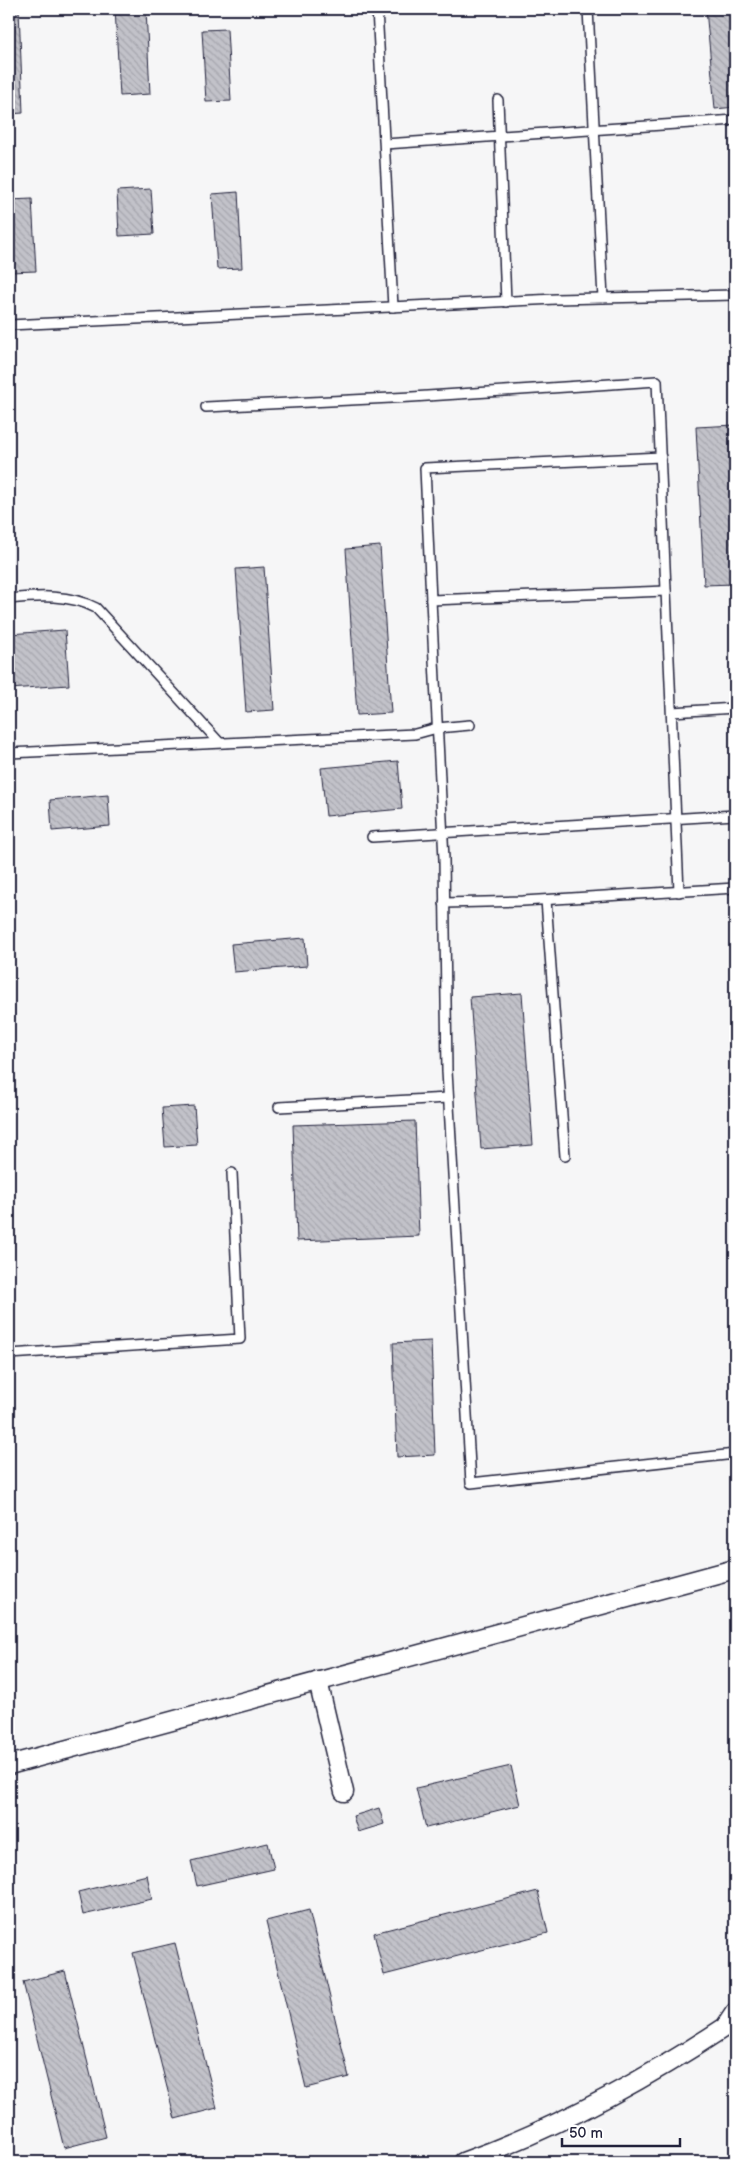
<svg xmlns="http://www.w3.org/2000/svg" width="744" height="2171" font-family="'Balsamiq Sans',sans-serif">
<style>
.building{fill:url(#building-back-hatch);stroke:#22223b}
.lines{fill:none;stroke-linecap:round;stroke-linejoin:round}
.service-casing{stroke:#22223b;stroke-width:12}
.minor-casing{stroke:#22223b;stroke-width:21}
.service{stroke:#fff;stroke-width:9}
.minor{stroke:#fff;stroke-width:18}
</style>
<defs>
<pattern id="building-back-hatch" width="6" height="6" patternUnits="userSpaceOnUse" patternTransform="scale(1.25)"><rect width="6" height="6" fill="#c2c2c9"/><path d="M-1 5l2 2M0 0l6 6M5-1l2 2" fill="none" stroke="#a6a6ae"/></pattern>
</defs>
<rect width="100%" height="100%" fill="#f6f6f7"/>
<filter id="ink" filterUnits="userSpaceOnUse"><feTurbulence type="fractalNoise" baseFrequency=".02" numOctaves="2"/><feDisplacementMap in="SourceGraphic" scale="10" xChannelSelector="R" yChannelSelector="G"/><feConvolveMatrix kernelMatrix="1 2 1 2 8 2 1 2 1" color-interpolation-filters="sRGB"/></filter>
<g filter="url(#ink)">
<g class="building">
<path d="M9 9H19L23 113 9 114Z"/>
<path d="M115 9H146L150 94 120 96Z"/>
<path d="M706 9H735V107L715 109Z"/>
<path d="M227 29 231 101 206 102 202 30Z"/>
<path d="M151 189 154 234 119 236 117 191Z"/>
<path d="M238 192 242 268 217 269 212 194Z"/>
<path d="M32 199 36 271 10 272 9 200Z"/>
<path d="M735 425V584L704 585 696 427Z"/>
<path d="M380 546 391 713 357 715 346 549Z"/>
<path d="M264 567 274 710 246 712 236 569Z"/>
<path d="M65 630 69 685 9 689V634Z"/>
<path d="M398 761 402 809 326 816 321 768Z"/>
<path d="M108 795 110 826 52 831 50 800Z"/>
<path d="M305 938 307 966 234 972 231 944Z"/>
<path d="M522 993 533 1145 481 1149 470 997Z"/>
<path d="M194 1106 197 1145 165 1147 162 1108Z"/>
<path d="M415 1121 419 1236 297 1241 293 1125Z"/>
<path d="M431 1341 435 1455 397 1457 393 1343Z"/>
<path d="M511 1766 520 1805 426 1828 416 1788Z"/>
<path d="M379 1808 384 1824 358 1832 353 1816Z"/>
<path d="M268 1843 274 1869 197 1886 191 1861Z"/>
<path d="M147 1875 152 1899 83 1915 78 1892Z"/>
<path d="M538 1891 548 1933 384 1975 374 1933Z"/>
<path d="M309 1910 349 2077 306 2088 266 1921Z"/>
<path d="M175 1943 217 2108 175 2119 133 1953Z"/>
<path d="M65 1971 106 2137 64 2148 23 1982Z"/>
</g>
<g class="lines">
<g class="service-casing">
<g id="service">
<path d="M377 9 393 307"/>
<path d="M588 9 603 298"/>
<path d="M498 100 506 302"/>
<path d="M385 144 735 120"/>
<path d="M9 325 556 299 735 295"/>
<path d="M206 407 412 397 657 381 679 892"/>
<path d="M661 457 425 468 431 600 666 591"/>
<path d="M9 599C38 596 70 594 96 608L219 742"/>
<path d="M431 600 444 859 447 1071 471 1483 735 1454"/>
<path d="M672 712 735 708"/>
<path d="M9 753 415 734 437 728 470 725"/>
<path d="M372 837 735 815"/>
<path d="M546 900 565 1156"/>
<path d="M444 903 523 901 735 888"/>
<path d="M279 1107 448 1098"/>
<path d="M9 1354 240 1339 232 1173"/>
</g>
</g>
<g class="minor-casing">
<g id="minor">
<path d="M318 1681 344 1792"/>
<path d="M9 1765 735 1569"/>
<path d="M463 2162C555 2129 643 2081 725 2027L735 2012"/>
</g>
</g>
<use href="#service" class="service"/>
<use href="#minor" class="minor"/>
</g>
</g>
<rect width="744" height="2171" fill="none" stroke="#fff" stroke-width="30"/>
<rect x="15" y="15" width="714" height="2141" fill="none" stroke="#22223b" stroke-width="2" filter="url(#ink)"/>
<path d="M562 2138v8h118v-8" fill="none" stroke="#22223b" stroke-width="2.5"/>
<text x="569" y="2138" font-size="15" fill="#22223b" stroke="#ffffff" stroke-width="4" paint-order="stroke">50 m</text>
</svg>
